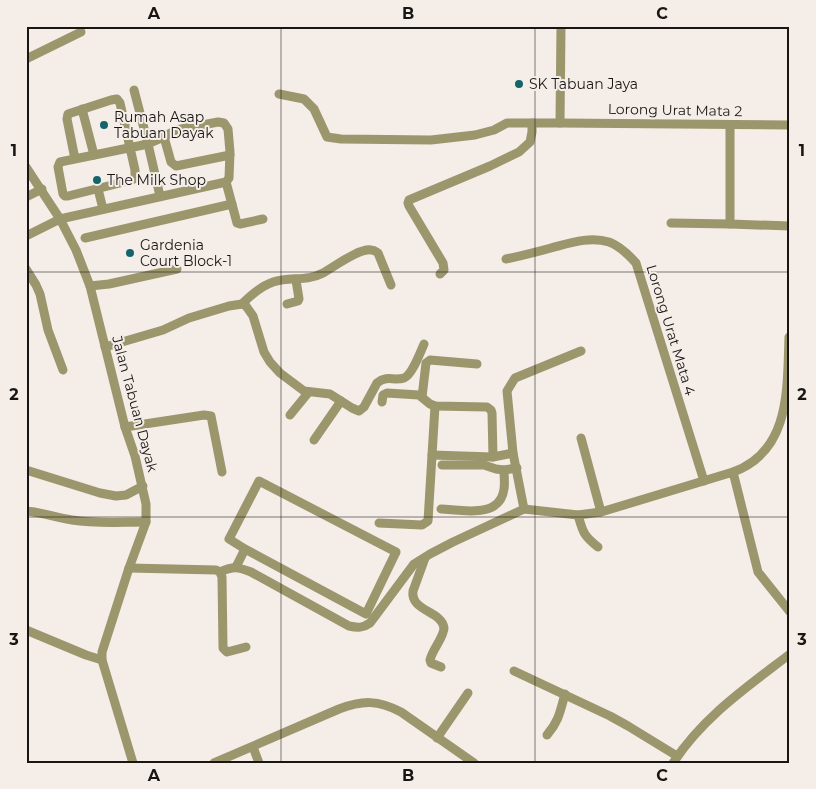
<svg xmlns="http://www.w3.org/2000/svg" width="816" height="789" font-family="Montserrat,sans-serif">
<style>
.lines{fill:none;stroke-linecap:round;stroke-linejoin:round}
.minor{stroke:#9b966c;stroke-width:9}
.grid{fill:none;stroke:#181614;stroke-width:1;stroke-opacity:0.55}
.poi-dot{fill:#15636b;stroke:#f4ede8;stroke-width:2}
.labels{text-anchor:middle;stroke-width:4;stroke-linejoin:round;paint-order:stroke}
.poi-label{font-size:14px;fill:#181614;stroke:#f4ede8;text-anchor:start}
.street-label{font-size:14px;fill:#181614;stroke:#f4ede8}
.neatline{fill:none;stroke:#181614;stroke-width:2}
.grid-label{font-size:16px;text-anchor:middle;font-weight:bold;fill:#181614}
</style>
<rect width="100%" height="100%" fill="#f4ede8"/>
<g class="lines">
<g class="minor">
<path d="M26 59 81 32"/>
<path d="M134 90 148 144 160 196"/>
<path d="M279 94 304 99 314 109 327 137 341 139 431 140 475 135 494 130 507 123H560L790 125"/>
<path d="M82 109 94 155"/>
<path d="M560 123 561 26"/>
<path d="M730 125V224L790 226"/>
<path d="M164 137 171 162 176 166 230 155"/>
<path d="M26 167 60 219 76 250 90 286 125 427 135 456 146 504V522L129 568 102 652V660L133 763"/>
<path d="M226 182 237 223 240 224 263 219"/>
<path d="M98 189 103 209"/>
<path d="M26 197 42 189"/>
<path d="M671 223 730 224"/>
<path d="M26 236 60 219 226 182 229 178 230 152 228 129 224 123 218 122 176 130 164 137 148 144 60 162 58 167 63 194 65 196H68L132 180 135 178V170L120 103 117 99 111 100 68 114 67 119 75 159"/>
<path d="M85 238 232 204"/>
<path d="M506 259C521 256 536 252 551 248 570 243 590 236 609 242 620 246 628 254 636 263L704 481"/>
<path d="M26 269 36 285 40 294 48 330 63 370"/>
<path d="M440 274 444 270 443 263 409 206 408 203 409 200 490 166 519 152 530 142 532 132V123"/>
<path d="M90 286 109 284 177 269"/>
<path d="M242 304C251 295 261 286 273 282 290 276 306 282 323 273 334 267 359 248 371 250 375 250 375 251 378 253L391 285"/>
<path d="M287 304 298 301 299 299 296 280"/>
<path d="M105 347 163 330 189 318 229 306 242 304 246 306 253 316 264 352 270 362 280 373 304 391 330 394 352 408 359 411 364 407 377 383C383 378 388 378 396 379 398 379 401 379 404 378 412 375 420 353 424 344"/>
<path d="M422 397 426 363 430 360 477 364"/>
<path d="M382 402 383 395 387 393 419 395 430 404 435 406 487 407 491 410 492 413 493 457"/>
<path d="M290 415 308 393"/>
<path d="M125 427 204 415 211 416 222 472"/>
<path d="M581 438 601 512"/>
<path d="M314 440 341 401"/>
<path d="M432 455 493 457 513 453"/>
<path d="M442 465H484L496 469 504 470"/>
<path d="M26 470 100 493 116 496 126 495 143 486"/>
<path d="M733 472C791 451 787 388 789 337"/>
<path d="M441 509C462 510 500 519 504 489 505 483 504 476 504 470L517 468"/>
<path d="M524 509 513 453 507 391 515 378 581 351"/>
<path d="M26 511C42 512 56 518 72 520 96 524 121 522 146 522"/>
<path d="M578 515C583 532 583 535 598 547"/>
<path d="M379 523 422 525 428 521 435 406"/>
<path d="M425 558 413 591C410 611 442 611 444 628 444 637 432 650 430 660L431 663 441 667"/>
<path d="M236 567 245 549 366 614 396 552 259 481 229 539 245 549"/>
<path d="M129 568 216 570 220 572 222 577 223 648 227 652 246 647"/>
<path d="M220 572C234 566 238 567 251 572L349 626C358 628 363 628 370 623L414 564 430 554 453 542 524 509 578 515 601 512 733 472 758 572 790 612"/>
<path d="M26 630 86 655 102 660"/>
<path d="M514 671 610 716 628 726 677 756"/>
<path d="M547 735C559 721 560 712 565 694"/>
<path d="M437 738 468 693"/>
<path d="M253 747 259 763"/>
<path d="M214 763 339 709C363 700 378 700 401 712L474 763"/>
<path d="M673 763C703 717 747 687 790 654"/>
</g>
</g>
<path class="grid" d="M281 26V763M535 26V763M26 272H790M26 517H790"/>
<g class="poi-dot">
<circle cx="519" cy="84" r="5"/>
<circle cx="104" cy="125" r="5"/>
<circle cx="97" cy="180" r="5"/>
<circle cx="130" cy="253" r="5"/>
</g>
<g class="labels">
<g class="poi-label">
<text x="529" y="89">SK Tabuan Jaya</text>
<text x="114" y="122">Rumah Asap<tspan x="114" dy="16">Tabuan Dayak</tspan></text>
<text x="107" y="185">The Milk Shop</text>
<text x="140" y="250">Gardenia<tspan x="140" dy="16">Court Block-1</tspan></text>
</g>
<g class="street-label">
<text transform="translate(675 110) rotate(1)" y="5">Lorong Urat Mata 2</text>
<text transform="translate(671 330) rotate(73)" y="5">Lorong Urat Mata 4</text>
<text transform="translate(135 404) rotate(75)" y="5">Jalan Tabuan Dayak</text>
</g>
</g>
<rect width="816" height="789" fill="none" stroke="#f4ede8" stroke-width="55"/>
<rect x="28" y="28" width="760" height="734" class="neatline"/>
<g class="grid-label">
<text x="154" y="19">A</text>
<text x="408" y="19">B</text>
<text x="662" y="19">C</text>
<text x="14" y="156">1</text>
<text x="802" y="156">1</text>
<text x="14" y="400">2</text>
<text x="802" y="400">2</text>
<text x="14" y="645">3</text>
<text x="802" y="645">3</text>
<text x="154" y="781">A</text>
<text x="408" y="781">B</text>
<text x="662" y="781">C</text>
</g>
</svg>
